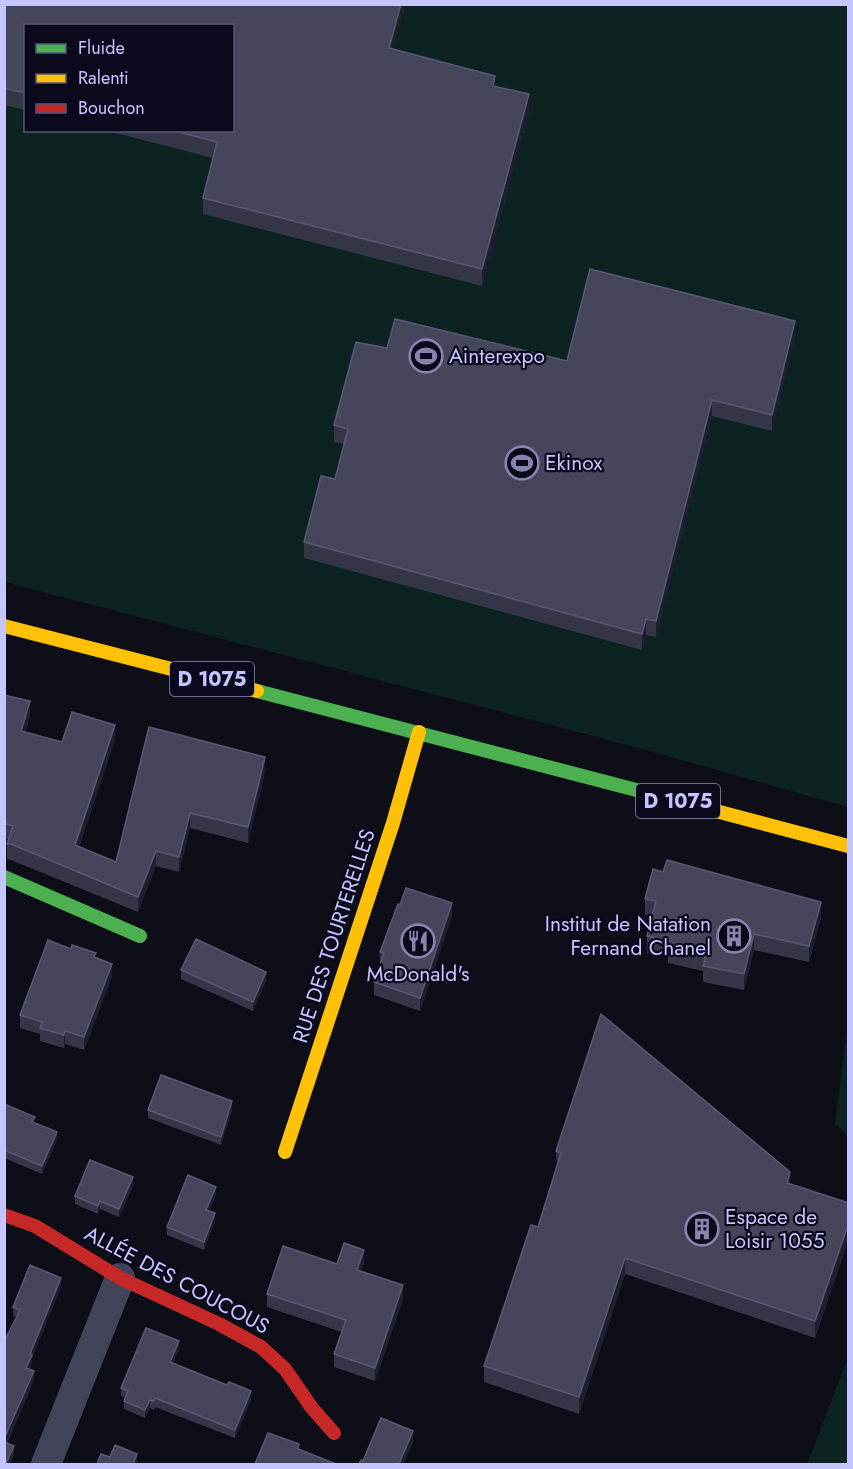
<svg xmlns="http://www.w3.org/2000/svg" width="853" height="1469" font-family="Jost,sans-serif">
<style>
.green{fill:#0d2321;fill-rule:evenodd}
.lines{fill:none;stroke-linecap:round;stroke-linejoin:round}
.street{stroke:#424459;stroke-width:30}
.fast{stroke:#4caf50;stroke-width:14}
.slow{stroke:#ffc107;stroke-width:14}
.jam{stroke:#c62828;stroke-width:14}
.wall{fill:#363649}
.shaded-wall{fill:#1f1f2d}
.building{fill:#45455c;stroke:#595976;stroke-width:1.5}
.labels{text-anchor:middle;stroke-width:4.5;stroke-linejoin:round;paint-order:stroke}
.shield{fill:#0b0a1c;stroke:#8d8dbb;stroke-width:1.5}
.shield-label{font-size:20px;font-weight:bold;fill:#c5c5ff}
.poi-label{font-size:21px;fill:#c5c5ff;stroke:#0b0a1c;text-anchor:start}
.street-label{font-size:21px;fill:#c5c5ff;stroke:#0b0a1c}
</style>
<rect width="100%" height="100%" fill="#0e0e18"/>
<g class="green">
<path d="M4 5H848V807L650 751 5 582ZM26 26H232V130H26Z"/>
<path d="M848 1022V1137L835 1124Z"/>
<path d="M848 1359V1464H807L842 1373Z"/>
</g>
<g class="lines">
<path class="street" d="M46 1464 120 1278"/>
<g class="fast">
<path d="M257 691 644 792"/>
<path d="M4 877 140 936"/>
</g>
<g class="slow">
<path d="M4 626 257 691"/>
<path d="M644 792 848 846"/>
<path d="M285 1152 393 823 419 732"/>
</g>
<path class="jam" d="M4 1215 35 1226 120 1278 219 1324 261 1347 285 1369 312 1408 334 1433"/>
</g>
<g class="wall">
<path d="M4 4H404V9L393 49 495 86 529 111 482 286 203 214V198L213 158 104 130H232L26 26V110L4 105Z"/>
<path d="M795 337 772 431 712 416 656 637 646 635 642 650 304 558V542L335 479 344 444 334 442V425L387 348 567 361Z"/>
<path d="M4 695 30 716 25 732 62 742 115 740 79 847 116 862 149 727 265 772 248 843 190 828 179 872 156 866 138 912 11 860 7 859V844L8 839 4 838Z"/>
<path d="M645 899 821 918 809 962 754 950 744 990 703 982V971L668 963V957L647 953V936L652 916 645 915Z"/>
<path d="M400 905 452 916 420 1011 374 995V982L380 964V952Z"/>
<path d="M71 949 96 958 112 977 84 1050 65 1044 64 1048 40 1041V1034L20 1028V1015Z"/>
<path d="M181 970 266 981 253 1011 181 979Z"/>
<path d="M5 1104 57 1140 42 1174 4 1158Z"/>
<path d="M148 1110H232L221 1145 148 1118Z"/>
<path d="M556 1151 790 1184 849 1203V1238L815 1338 625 1274 579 1414 484 1382V1366L538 1227 557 1168Z"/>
<path d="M133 1186 119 1217 100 1209 98 1214 75 1204V1196Z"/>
<path d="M216 1195 209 1211 215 1221 204 1250 167 1235V1227Z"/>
<path d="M364 1263 361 1272 403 1299 375 1381 334 1367V1354L342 1332 267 1307V1294L337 1264Z"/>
<path d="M61 1287 32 1358V1364L30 1369 34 1380 7 1443 14 1455 10 1464H4L16 1317 13 1316V1307Z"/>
<path d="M179 1350 173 1363 251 1400 235 1438 155 1407 154 1410 150 1408 145 1418 124 1409V1401L125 1398 121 1396V1388Z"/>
</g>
<g class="shaded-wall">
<path d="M401 4H404V9L389 65V48Z"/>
<path d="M529 94V111L482 286V269Z"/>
<path d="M795 321V337L772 431V415Z"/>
<path d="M712 400V416L656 637V621Z"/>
<path d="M646 619V635L642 650V634Z"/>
<path d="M30 701V716L21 746V731Z"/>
<path d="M115 725V740L75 860V845Z"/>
<path d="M265 757V772L248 843V827Z"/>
<path d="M190 813V828L179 872V857Z"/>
<path d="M156 851V866L138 912V897Z"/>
<path d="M821 902V918L809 962V946Z"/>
<path d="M452 903V916L420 1011V998Z"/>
<path d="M754 934V950L744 990V974Z"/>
<path d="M112 964V977L84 1050V1037Z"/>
<path d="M266 972V981L253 1011V1002Z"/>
<path d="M65 1031V1044L64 1048V1035Z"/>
<path d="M232 1101V1110L221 1145V1137Z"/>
<path d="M57 1132V1140L42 1174V1166Z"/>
<path d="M790 1172V1189L787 1183Z"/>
<path d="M133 1177V1186L119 1217V1209Z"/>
<path d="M216 1187V1195L206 1218V1210Z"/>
<path d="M100 1201V1209L98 1214V1206Z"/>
<path d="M215 1213V1221L204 1250V1242Z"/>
<path d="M849 1222V1238L815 1338V1321Z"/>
<path d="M364 1250V1263L357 1283V1270Z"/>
<path d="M625 1258V1274L579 1414V1397Z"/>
<path d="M61 1278V1287L32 1358V1364L26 1377V1368L30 1354Z"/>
<path d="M403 1285V1299L375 1381V1368Z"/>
<path d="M179 1341V1350L170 1371V1362Z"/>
<path d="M34 1371V1380L4 1448V1439Z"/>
<path d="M251 1391V1400L235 1438V1430Z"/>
<path d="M150 1400V1408L145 1418V1410Z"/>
<path d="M413 1431V1443L404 1464H399Z"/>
<path d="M14 1446V1455L10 1464H6Z"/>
<path d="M137 1454V1464H133Z"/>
</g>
<g class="building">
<path d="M4 4H401L389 48 495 76 493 86 529 94 482 269 203 198 217 142 171 130H232V26H26V93L4 88Z"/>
<path d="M590 269 795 321 772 415 712 400 656 621 646 619 642 634 304 542 321 476 335 479 348 429 334 425 356 342 387 348 395 319 567 361Z"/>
<path d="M4 695 30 701 21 731 62 742 72 712 115 725 75 845 116 862 149 727 265 757 248 827 190 813 179 857 156 851 138 897 11 844H7L13 826 4 823Z"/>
<path d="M667 860 821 902 809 946 754 934 744 974 703 966 706 955 668 947 669 942 647 936 656 901 645 899 653 869 663 872Z"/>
<path d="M406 888 452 903 420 998 374 982 384 953 380 952 398 904 400 905Z"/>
<path d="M196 939 266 972 253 1002 181 970Z"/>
<path d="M48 940 71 949 72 945 96 953 94 957 112 964 84 1037 65 1031 64 1035 40 1028 42 1022 20 1015Z"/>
<path d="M601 1014 790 1172 787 1183 849 1203V1222L815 1321 625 1258 579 1397 484 1366 531 1225 538 1227 561 1153 556 1151Z"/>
<path d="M161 1075 232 1101 221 1137 148 1110Z"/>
<path d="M4 1104 35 1117 32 1122 57 1132 42 1166 4 1150Z"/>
<path d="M90 1160 133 1177 119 1209 100 1201 98 1206 75 1196Z"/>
<path d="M188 1175 216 1187 206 1210 215 1213 204 1242 167 1227Z"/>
<path d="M344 1243 364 1250 357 1270 403 1285 375 1368 334 1354 346 1320 267 1294 283 1246 337 1264Z"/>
<path d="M30 1265 61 1278 30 1354 32 1355 26 1368 34 1371 4 1439V1342L20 1310 13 1307Z"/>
<path d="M146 1328 179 1341 170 1362 227 1385 229 1382 251 1391 235 1430 155 1398 154 1401 150 1400 145 1410 124 1401 128 1391 121 1388Z"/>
<path d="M381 1418 413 1431 399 1464H359L361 1460 363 1461Z"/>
<path d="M268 1433 299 1444 298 1449 336 1464H255Z"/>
<path d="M4 1442 14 1446 6 1464H4Z"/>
<path d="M115 1445 137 1454 133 1464H97L101 1454 110 1457Z"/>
</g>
<defs>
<g id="stadium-ring" transform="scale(1.725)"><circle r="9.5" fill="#0b0a1c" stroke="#8585ae" stroke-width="1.5"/><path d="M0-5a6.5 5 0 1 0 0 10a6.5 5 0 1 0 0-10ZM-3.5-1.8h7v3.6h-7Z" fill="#8585ae"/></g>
<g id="building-ring" transform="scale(1.725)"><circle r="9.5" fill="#0b0a1c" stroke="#8585ae" stroke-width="1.5"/><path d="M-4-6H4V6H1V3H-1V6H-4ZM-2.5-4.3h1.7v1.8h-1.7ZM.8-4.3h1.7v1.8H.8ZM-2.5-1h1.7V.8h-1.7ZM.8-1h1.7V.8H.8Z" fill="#8585ae"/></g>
<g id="restaurant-ring" transform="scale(1.725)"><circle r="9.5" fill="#0b0a1c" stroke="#8585ae" stroke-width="1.5"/><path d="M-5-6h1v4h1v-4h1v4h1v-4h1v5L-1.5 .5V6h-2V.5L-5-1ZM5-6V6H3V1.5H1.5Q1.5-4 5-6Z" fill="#8585ae"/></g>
</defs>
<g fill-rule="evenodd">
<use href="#stadium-ring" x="426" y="356"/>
<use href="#stadium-ring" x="522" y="463"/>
<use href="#building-ring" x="734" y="936"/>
<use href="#restaurant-ring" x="418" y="941"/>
<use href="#building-ring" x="702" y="1229"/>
</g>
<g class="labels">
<g class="shield">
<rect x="170" y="662" width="84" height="34" rx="4.5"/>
<rect x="636" y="784" width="84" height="34" rx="4.5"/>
</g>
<g class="shield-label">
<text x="212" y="686">D 1075</text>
<text x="678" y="808">D 1075</text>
</g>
<g class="poi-label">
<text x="449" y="363">Ainterexpo</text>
<text x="545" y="470">Ekinox</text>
<text x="711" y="931" text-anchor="end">Institut de Natation<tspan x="711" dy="24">Fernand Chanel</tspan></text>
<text x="418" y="981" text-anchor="middle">McDonald's</text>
<text x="725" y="1224">Espace de<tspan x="725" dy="24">Loisir 1055</tspan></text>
</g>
<g class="street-label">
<text transform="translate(334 936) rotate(-72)" y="7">RUE DES TOURTERELLES</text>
<text transform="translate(177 1280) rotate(28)" y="7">ALLÉE DES COUCOUS</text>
</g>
</g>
<rect width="853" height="1469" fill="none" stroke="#c5c5ff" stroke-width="12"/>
<rect x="24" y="24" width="210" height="108" fill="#0b0a1c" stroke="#555577" stroke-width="1.5"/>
<rect x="36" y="44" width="30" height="9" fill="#4caf50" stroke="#555577" stroke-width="1.5"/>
<text x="78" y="54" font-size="18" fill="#c5c5ff">Fluide</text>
<rect x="36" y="74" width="30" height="9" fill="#ffc107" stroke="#555577" stroke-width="1.5"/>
<text x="78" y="84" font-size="18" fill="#c5c5ff">Ralenti</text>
<rect x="36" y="104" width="30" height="9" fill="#c62828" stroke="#555577" stroke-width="1.5"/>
<text x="78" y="114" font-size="18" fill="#c5c5ff">Bouchon</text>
</svg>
